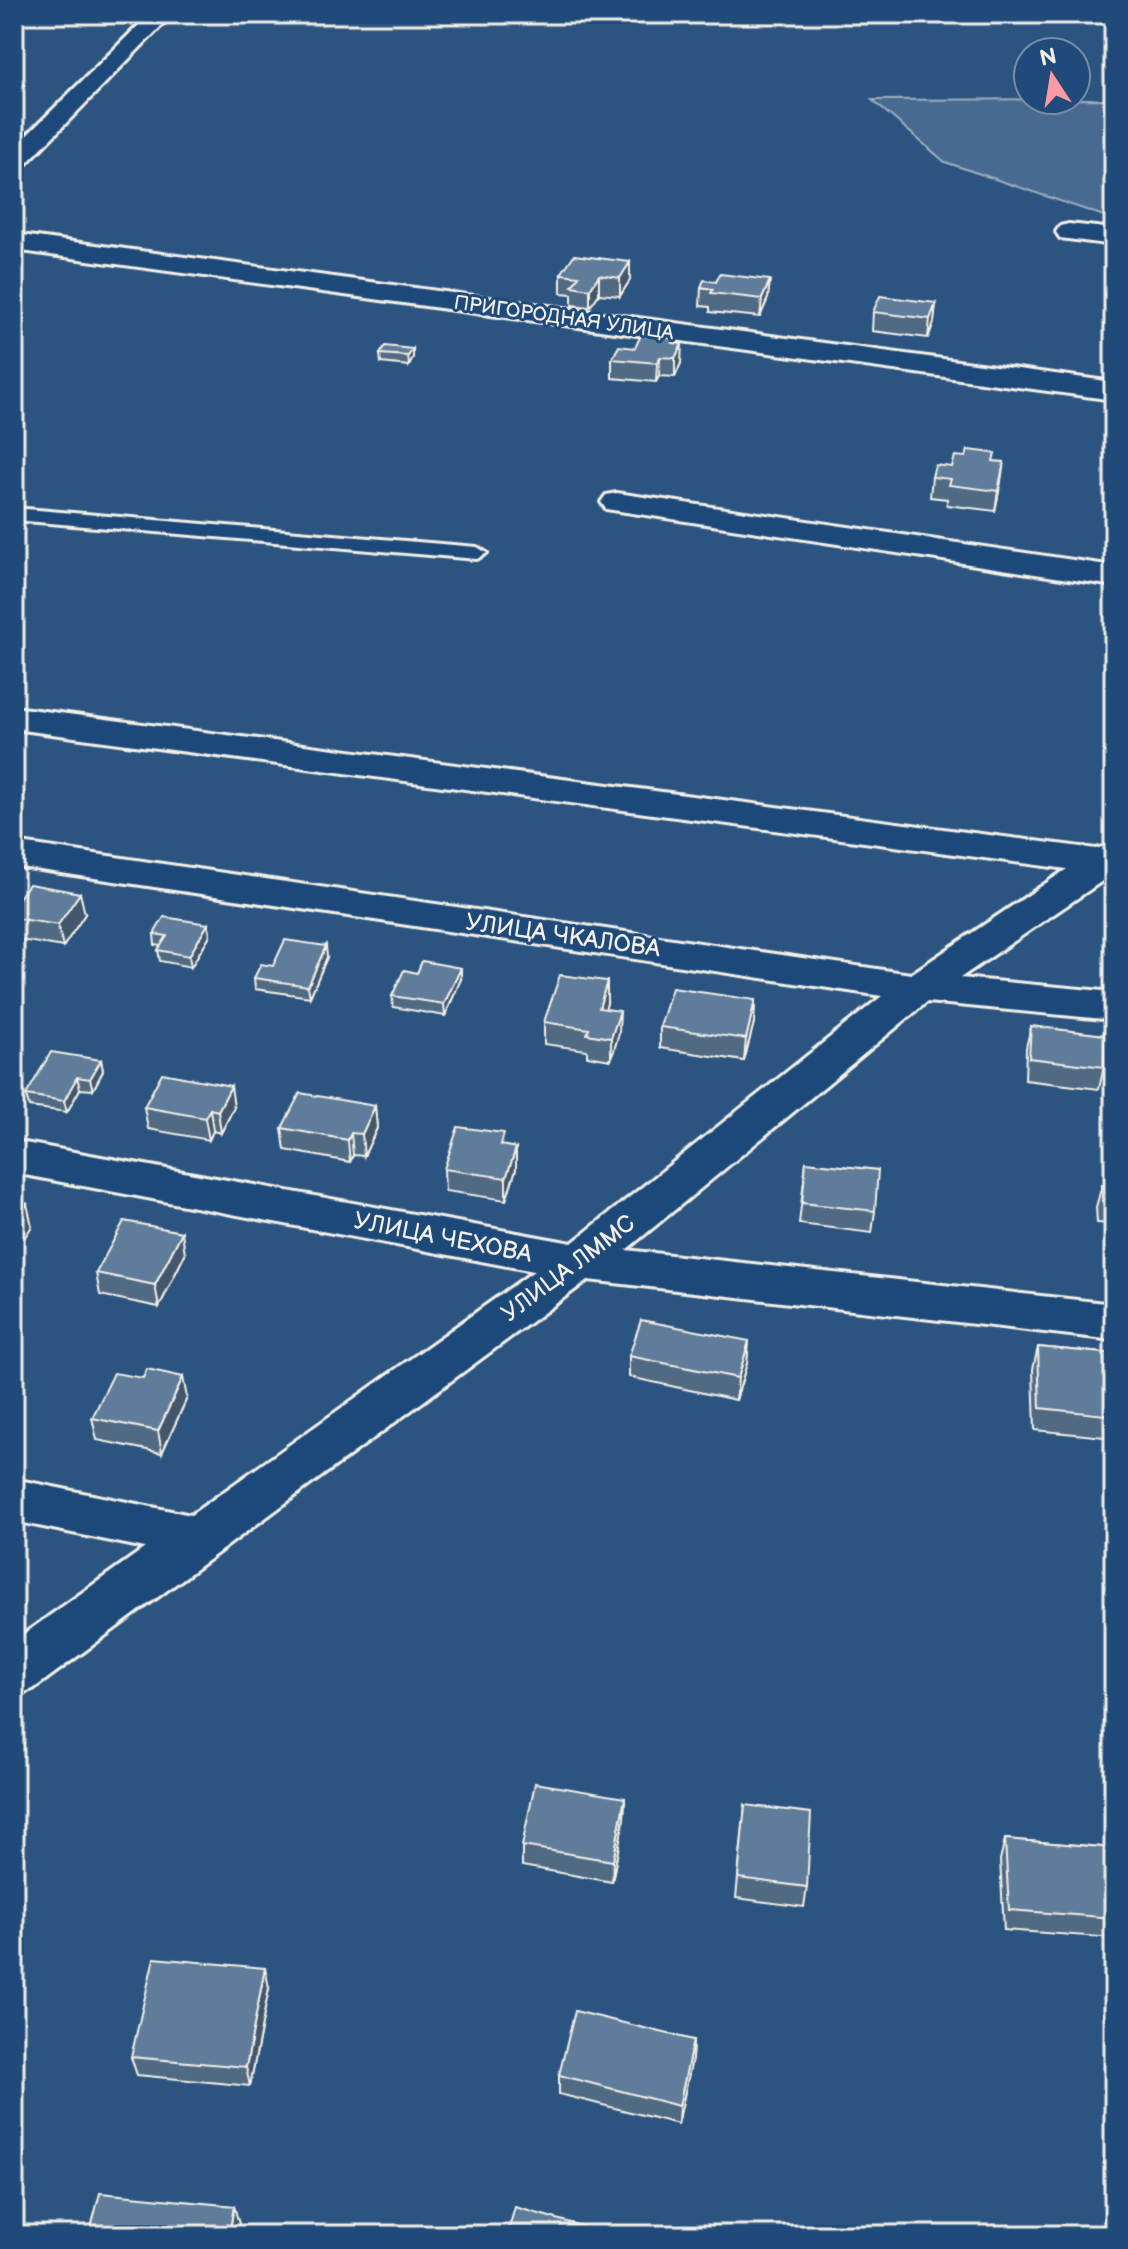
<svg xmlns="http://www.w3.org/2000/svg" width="1128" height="2249" font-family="'Balsamiq Sans',sans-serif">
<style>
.green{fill:#496b90;stroke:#9eaebc;stroke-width:2}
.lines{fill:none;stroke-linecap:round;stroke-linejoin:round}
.lane-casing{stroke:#f4f1e8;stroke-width:6}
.street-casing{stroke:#f4f1e8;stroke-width:6}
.lane{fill:#1f4a7a;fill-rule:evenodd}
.street{fill:#1f4a7a;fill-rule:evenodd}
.wall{fill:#516a84;stroke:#f4f1e8;stroke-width:2}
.shaded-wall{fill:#42566c;stroke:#f4f1e8;stroke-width:2}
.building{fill:#5e7b9a;stroke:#f4f1e8;stroke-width:2}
.labels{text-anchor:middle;stroke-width:6;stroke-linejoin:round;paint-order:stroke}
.far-street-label{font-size:20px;fill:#f4f1e8;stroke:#1f4a7a}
.street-label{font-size:24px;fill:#f4f1e8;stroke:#1f4a7a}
</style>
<rect width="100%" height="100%" fill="#2c5481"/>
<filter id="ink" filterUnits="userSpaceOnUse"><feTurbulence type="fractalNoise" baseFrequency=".0125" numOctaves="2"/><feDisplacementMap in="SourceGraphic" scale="16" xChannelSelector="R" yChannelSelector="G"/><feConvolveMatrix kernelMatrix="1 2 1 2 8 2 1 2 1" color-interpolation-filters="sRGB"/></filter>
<g filter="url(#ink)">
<path class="green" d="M1114 99V217L1101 215 945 162 872 100Z"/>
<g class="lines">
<g class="lane-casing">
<path id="lane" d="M14 508 477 547 487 553 477 559 14 520Z"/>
</g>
<g class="street-casing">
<g id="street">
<path d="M150 14H173L23 167 14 169V148Z"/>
<path d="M1069 224 1114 229V245L1060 238 1056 232 1060 226Z"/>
<path d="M14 234 1114 382V400L14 250Z"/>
<path d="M617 493 1114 566V586L606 509 601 502 606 495Z"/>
<path d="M14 707 1096 849 1114 843V873L960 978 1114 992V1020L927 1002 626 1250 1114 1304V1340L588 1280 33 1689 14 1696V1641L145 1548 14 1521V1479L191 1515 534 1271 14 1173V1141L572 1243 882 996 14 866V842L911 974 1067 869 14 729Z"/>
</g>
</g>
<use href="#lane" class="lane"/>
<use href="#street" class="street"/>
</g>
<g class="wall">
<path d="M630 262V280L620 296 599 294 590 307 572 305V294L561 293V274Z"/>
<path d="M701 287 768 298 760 317 710 312V307L700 306Z"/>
<path d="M936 303 934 322 928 338 872 331 873 312Z"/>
<path d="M674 339V343L681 363 675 377 659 376 656 382 612 378V359L635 348Z"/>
<path d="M413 349V358L409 366 381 363 380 354Z"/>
<path d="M994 461 1001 481 995 511 947 505V499L930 497 932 477 952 467Z"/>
<path d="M14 905 85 914 63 947 14 939Z"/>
<path d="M208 924 210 935 191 967 160 961 158 950 161 946 155 945 154 934Z"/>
<path d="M327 957 310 997 255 989 254 978 273 966Z"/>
<path d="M461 979 445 1016 393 1007 392 996Z"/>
<path d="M755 1000 754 1022 744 1061 660 1048V1027Z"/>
<path d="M607 1003 605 1009 619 1033 611 1060 587 1056V1050L544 1044V1022Z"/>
<path d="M1031 1026 1104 1067 1099 1089 1025 1080 1026 1048Z"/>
<path d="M101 1060 103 1071 93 1090 80 1089 67 1112 29 1107 26 1095Z"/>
<path d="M375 1106 377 1128 364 1156 353 1155 350 1162 285 1150 282 1128Z"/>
<path d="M144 1107H234L221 1133 213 1131 209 1140 148 1129Z"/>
<path d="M516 1148V1169L506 1200 445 1191 444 1169Z"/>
<path d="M806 1162 875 1211 872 1233 799 1224Z"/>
<path d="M1102 1185 1114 1186V1256L1113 1224 1097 1223 1096 1207Z"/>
<path d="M185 1254 159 1307 100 1295 96 1273Z"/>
<path d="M749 1341 747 1363 736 1400 629 1377V1356Z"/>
<path d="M1038 1347 1114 1354V1438L1035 1430 1033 1369Z"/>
<path d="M187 1398 162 1453 97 1440 92 1418Z"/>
<path d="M625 1798 624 1818 612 1882 522 1866V1846Z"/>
<path d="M745 1805 807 1887 804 1907 736 1898Z"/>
<path d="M1005 1839 1114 1848V1938L1004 1930 1000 1860Z"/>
<path d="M269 1988 250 2086 137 2075 131 2057Z"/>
<path d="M693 2040 692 2059 678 2124 559 2094V2075Z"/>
</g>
<g class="shaded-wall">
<path d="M630 262V280L620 296V278Z"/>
<path d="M599 275V294L590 307V289Z"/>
<path d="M770 280 768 298 760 317 762 299Z"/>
<path d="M936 303 934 322 928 338 930 319Z"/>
<path d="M682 344 681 363 675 377V358Z"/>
<path d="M413 349V358L409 366 408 356Z"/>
<path d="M660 357 659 376 656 382 657 363Z"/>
<path d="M1004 462 1001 481 995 511 998 491Z"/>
<path d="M80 893 85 914 63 947 58 925Z"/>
<path d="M208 924 210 935 191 967 189 956Z"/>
<path d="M326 946 327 957 310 997 308 986Z"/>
<path d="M461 968V979L445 1016 444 1004Z"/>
<path d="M607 981V1003L599 1030V1008Z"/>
<path d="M755 1000 754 1022 744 1061 746 1039Z"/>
<path d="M620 1011 619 1033 611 1060V1038Z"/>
<path d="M101 1060 103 1071 93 1090 90 1079Z"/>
<path d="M77 1077 80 1089 67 1112 64 1101Z"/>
<path d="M231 1086 234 1107 221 1133 218 1111Z"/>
<path d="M375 1106 377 1128 364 1156 362 1134Z"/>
<path d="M210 1109 213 1131 209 1140 205 1118Z"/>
<path d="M351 1133 353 1155 350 1162 348 1140Z"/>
<path d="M516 1148V1169L506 1200V1178Z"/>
<path d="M27 1204 32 1226 14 1254V1224Z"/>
<path d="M182 1232 185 1254 159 1307 155 1285Z"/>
<path d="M749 1341 747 1363 736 1400 738 1378Z"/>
<path d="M183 1377 187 1398 162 1453 158 1431Z"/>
<path d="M625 1798 624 1818 612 1882 613 1861Z"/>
<path d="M265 1968 269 1988 250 2086 246 2067Z"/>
<path d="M693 2040 692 2059 678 2124 679 2106Z"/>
<path d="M234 2206 239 2224 237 2235H229Z"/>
</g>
<g class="building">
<path d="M574 255 630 262 620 278 599 275 590 289 572 286 579 276 561 274Z"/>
<path d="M720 274 770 280 762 299 711 293 713 289 701 287 704 280 716 282Z"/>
<path d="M880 296 936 303 930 319 873 312Z"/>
<path d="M641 335 674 339 672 343 682 344 675 358 660 357 657 363 612 359 619 346 635 348Z"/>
<path d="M385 346 413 349 408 356 380 354Z"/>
<path d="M968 450 995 453 993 461 1004 462 998 491 949 485 951 479 932 477 935 465 952 467 955 456 966 457Z"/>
<path d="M29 884 80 893 58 925 14 918V905Z"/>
<path d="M164 917 208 924 189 956 158 950 167 936 154 934Z"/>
<path d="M285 940 326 946 308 986 254 978 261 964 273 966Z"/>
<path d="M422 961 461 968 444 1004 392 996 404 970 417 973Z"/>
<path d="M560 975 607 981 599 1008 620 1011 611 1038 587 1034 589 1029 544 1022Z"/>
<path d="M672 988 755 1000 746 1039 660 1027Z"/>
<path d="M1031 1026 1105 1035 1104 1067 1029 1058Z"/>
<path d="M51 1052 101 1060 90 1079 77 1077 64 1101 26 1095Z"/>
<path d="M162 1073 231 1086 218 1111 210 1109 205 1118 144 1107Z"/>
<path d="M300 1093 375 1106 362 1134 351 1133 348 1140 282 1128Z"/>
<path d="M458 1127 504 1133 501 1145 516 1148 506 1178 444 1169Z"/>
<path d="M806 1162 878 1170 875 1211 802 1203Z"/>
<path d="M1102 1185 1114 1186V1202L1102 1201Z"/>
<path d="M14 1201 27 1204 14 1224Z"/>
<path d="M124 1221 182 1232 155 1285 96 1273Z"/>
<path d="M641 1320 749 1341 738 1378 629 1356Z"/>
<path d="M1038 1347 1114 1354V1416L1040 1408Z"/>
<path d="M147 1369 183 1377 158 1431 92 1418 114 1373 143 1378Z"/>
<path d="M535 1783 625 1798 613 1861 522 1846Z"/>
<path d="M745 1805 811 1813 807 1887 738 1878Z"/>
<path d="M1005 1839 1114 1848V1918L1009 1910Z"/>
<path d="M154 1958 265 1968 246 2067 131 2057Z"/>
<path d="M575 2011 693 2040 679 2106 559 2075Z"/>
<path d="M100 2193 234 2206 229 2235H89Z"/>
<path d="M515 2207 612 2235H507Z"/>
<path d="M825 2228 906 2235H825Z"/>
</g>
</g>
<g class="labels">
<g class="far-street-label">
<text transform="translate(564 317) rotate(8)" y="7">ПРИГОРОДНАЯ УЛИЦА</text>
</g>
<g class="street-label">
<text transform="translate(563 935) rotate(8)" y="8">УЛИЦА ЧКАЛОВА</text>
<text transform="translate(443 1237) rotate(11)" y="8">УЛИЦА ЧЕХОВА</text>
<text transform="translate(568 1268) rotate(-37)" y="8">УЛИЦА ЛММС</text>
</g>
</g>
<rect width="1128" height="2249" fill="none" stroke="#1f4a7a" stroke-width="48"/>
<rect x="24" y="24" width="1080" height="2201" fill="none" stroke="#f4f1e8" stroke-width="3" filter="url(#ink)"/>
<g transform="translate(1052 76) rotate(348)"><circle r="38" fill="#1f4a7a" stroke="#748da6" stroke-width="2"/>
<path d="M0-6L14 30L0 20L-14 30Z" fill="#ff9aa2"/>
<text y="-12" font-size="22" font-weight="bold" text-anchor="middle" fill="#f4f1e8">N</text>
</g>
</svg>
